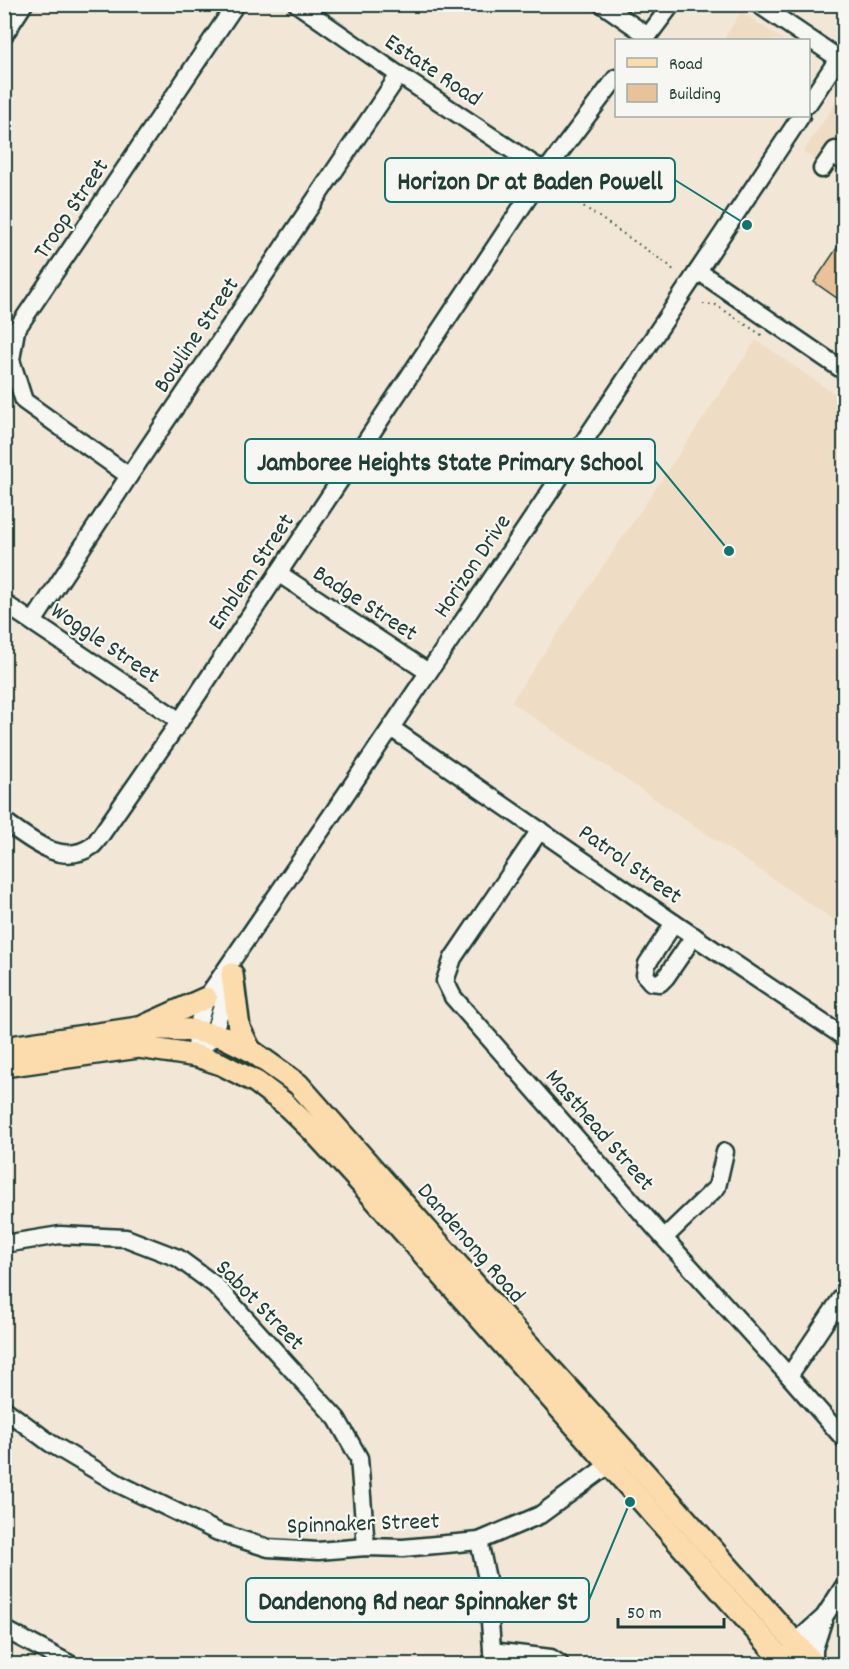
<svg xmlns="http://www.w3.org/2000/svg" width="849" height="1669" font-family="Dekko,sans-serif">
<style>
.built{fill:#efdcc4}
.building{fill:#e8c399;stroke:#1f3d34;stroke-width:1.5}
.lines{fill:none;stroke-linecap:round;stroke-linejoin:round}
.minor-casing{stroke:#1f3d34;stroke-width:21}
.major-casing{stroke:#1f3d34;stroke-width:26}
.path{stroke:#1f3d34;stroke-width:2;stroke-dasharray:1.5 4.5;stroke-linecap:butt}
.minor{stroke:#f6f6f2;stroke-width:16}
.major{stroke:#fcdcac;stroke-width:21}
.labels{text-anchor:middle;stroke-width:4.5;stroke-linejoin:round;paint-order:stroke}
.street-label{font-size:24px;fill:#1f3d34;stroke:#f6f6f2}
.leader{fill:none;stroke:#0f766e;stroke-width:2}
.callout-dot{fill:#0f766e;stroke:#f6f6f2;stroke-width:2}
.callout{fill:#f6f6f2;stroke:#0f766e;stroke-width:2}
.callout-label{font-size:26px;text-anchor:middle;font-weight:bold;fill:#1f3d34}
</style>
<rect width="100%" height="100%" fill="#f2e7d7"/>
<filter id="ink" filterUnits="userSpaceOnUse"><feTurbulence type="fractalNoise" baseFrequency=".0167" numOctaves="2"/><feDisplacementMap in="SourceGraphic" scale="12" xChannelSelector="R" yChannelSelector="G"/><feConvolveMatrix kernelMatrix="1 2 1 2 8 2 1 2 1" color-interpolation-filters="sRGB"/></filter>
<g filter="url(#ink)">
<g class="built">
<path d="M741 12 784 40H723Z"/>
<path d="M844 90V179L803 152Z"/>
<path d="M756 340 844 400V927L511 702Z"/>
</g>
<path class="building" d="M839 245 844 248V303L814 282Z"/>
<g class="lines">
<g class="minor-casing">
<g id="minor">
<path d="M297 4 399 75 545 172"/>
<path d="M602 4 648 36"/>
<path d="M758 4 838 58"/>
<path d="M4 35 24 4"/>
<path d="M645 40 672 4"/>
<path d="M808 104 844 50"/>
<path d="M822 169 835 150 840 159 844 161"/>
<path d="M698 271 844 371"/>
<path d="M129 476 24 401 11 360 16 330 236 4"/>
<path d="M278 573 428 672"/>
<path d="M4 603 180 721"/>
<path d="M33 622 129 476 399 75"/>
<path d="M391 728 674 923 844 1037"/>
<path d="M4 821C29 838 61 868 92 846 95 844 98 839 101 835L180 721 545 172 616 78"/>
<path d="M540 830 453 958 445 981 453 997 664 1238 789 1376 844 1439"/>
<path d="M674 923 647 964 645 975 651 982 660 983 666 977 694 936"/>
<path d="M207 1043 213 1035 231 977"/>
<path d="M197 1056 196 1031 206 998C408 706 605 411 801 116"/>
<path d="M664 1238 717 1187 725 1152"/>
<path d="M4 1244 60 1235 126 1238 178 1258 215 1285 337 1419 359 1458 366 1547"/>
<path d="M789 1376 844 1294"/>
<path d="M4 1409 50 1443 119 1484 218 1532 268 1548 318 1551 366 1547 403 1548 479 1541 540 1515 618 1458"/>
<path d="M479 1541 487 1579 493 1664"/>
<path d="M4 1629 70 1664"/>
<path d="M492 1651 551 1658 560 1664"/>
<path d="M791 1652 795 1643 824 1617 844 1586"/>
<path d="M814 1664V1649L824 1618"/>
</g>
</g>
<g class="major-casing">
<g id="major">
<path d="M232 974 239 1028 250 1050"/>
<path d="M144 1026 206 998"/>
<path d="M4 1048 138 1028 191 1030 224 1037 250 1050 298 1084 515 1330 626 1452 814 1664"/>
<path d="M4 1066 139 1047 197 1056 221 1064 256 1082 284 1103 313 1131 358 1180 786 1664"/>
</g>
</g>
<g class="path">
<path d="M554 186 670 266 675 272"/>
<path d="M703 304 716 305 763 336"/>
<path d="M837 386 844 391"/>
</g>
<use href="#minor" class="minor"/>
<use href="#major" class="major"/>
</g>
</g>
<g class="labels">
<g class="street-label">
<text transform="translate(434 69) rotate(34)" y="8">Estate Road</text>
<text transform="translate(70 208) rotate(-56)" y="8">Troop Street</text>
<text transform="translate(195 334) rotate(-56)" y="8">Bowline Street</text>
<text transform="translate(471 565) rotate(-56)" y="8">Horizon Drive</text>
<text transform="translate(250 571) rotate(-56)" y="8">Emblem Street</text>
<text transform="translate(366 602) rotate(33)" y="8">Badge Street</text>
<text transform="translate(106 642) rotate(34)" y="8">Woggle Street</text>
<text transform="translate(631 863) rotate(35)" y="8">Patrol Street</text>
<text transform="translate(601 1129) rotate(49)" y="8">Masthead Street</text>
<text transform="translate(472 1242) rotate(49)" y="8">Dandenong Road</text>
<text transform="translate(261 1304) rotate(46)" y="8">Sabot Street</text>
<text transform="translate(363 1522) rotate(-2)" y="8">Spinnaker Street</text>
</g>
</g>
<path class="leader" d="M747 225L675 180M729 551L655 461M630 1502L589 1600"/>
<g class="callout-dot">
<circle cx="747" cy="225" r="6"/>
<circle cx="729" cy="551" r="6"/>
<circle cx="630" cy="1502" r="6"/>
</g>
<g class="callout">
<rect x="385" y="158" width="290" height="44" rx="6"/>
<rect x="245" y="439" width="410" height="44" rx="6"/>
<rect x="246" y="1578" width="343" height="44" rx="6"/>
</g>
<g class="callout-label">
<text x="530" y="189">Horizon Dr at Baden Powell</text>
<text x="450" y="470">Jamboree Heights State Primary School</text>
<text x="418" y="1609">Dandenong Rd near Spinnaker St</text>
</g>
<rect width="849" height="1669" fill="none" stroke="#f6f6f2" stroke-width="24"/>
<rect x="12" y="12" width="825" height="1645" fill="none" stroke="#1f3d34" stroke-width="2" filter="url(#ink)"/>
<rect x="615" y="39" width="195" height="78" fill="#f6f6f2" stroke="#a0aca6" stroke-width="1.5"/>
<rect x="627" y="58" width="30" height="9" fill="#fcdcac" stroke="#a0aca6" stroke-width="1.5"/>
<text x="669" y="69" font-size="18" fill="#1f3d34">Road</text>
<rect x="627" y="84" width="30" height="18" fill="#e8c399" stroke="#a0aca6" stroke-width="1.5"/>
<text x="669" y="99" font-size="18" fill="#1f3d34">Building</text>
<path d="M618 1618v9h106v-9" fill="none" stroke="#1f3d34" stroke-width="3"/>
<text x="627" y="1618" font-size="18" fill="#1f3d34" stroke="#f6f6f2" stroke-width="4.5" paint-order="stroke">50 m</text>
</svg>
